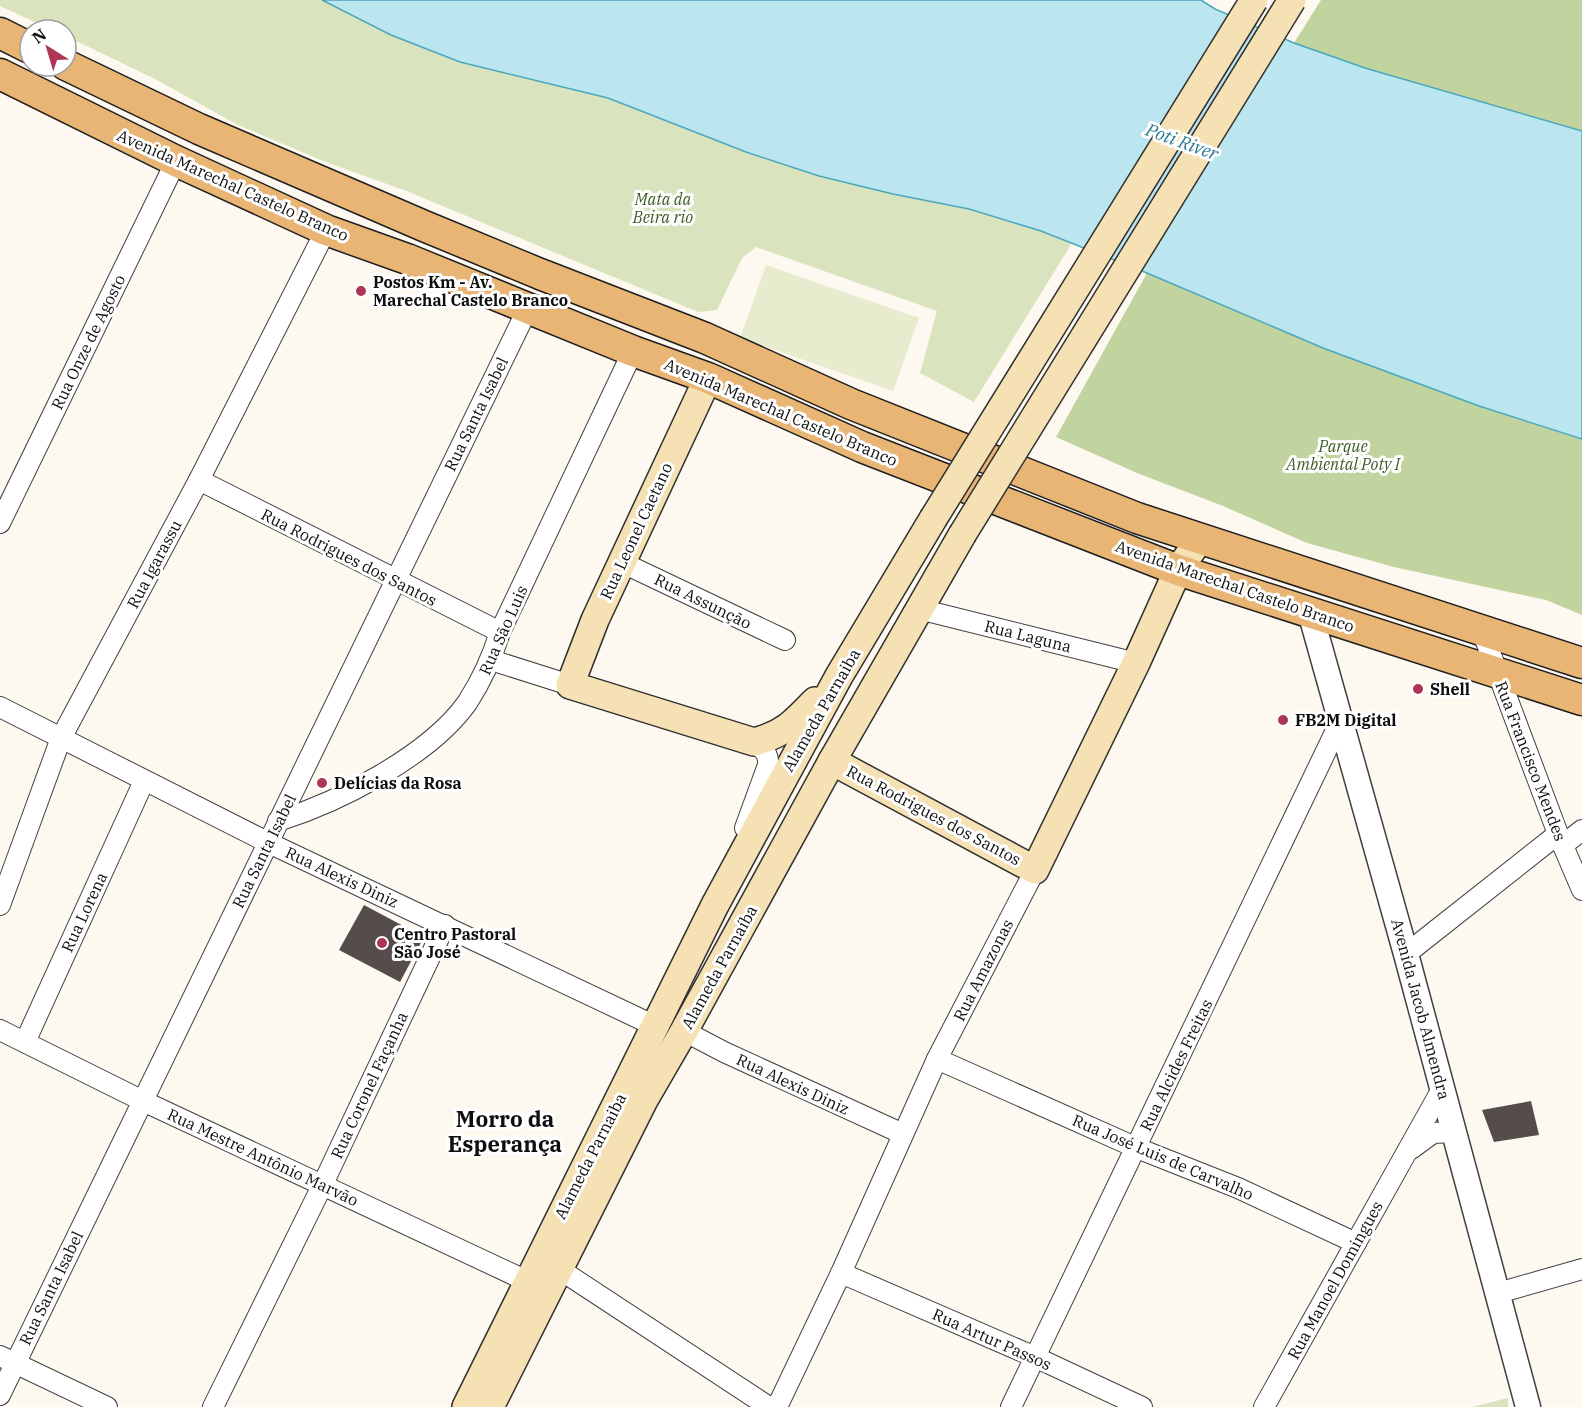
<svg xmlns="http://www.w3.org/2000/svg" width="1582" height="1407" font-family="'IBM Plex Serif',serif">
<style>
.green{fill:#d9e4be}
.forest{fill:#c1d39f}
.pitch{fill:#e8ecce}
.water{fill:#bbe6ef;stroke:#4ba7bd;stroke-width:1.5}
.building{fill:#554d4b}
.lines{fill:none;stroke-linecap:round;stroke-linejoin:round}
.minor-casing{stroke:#414141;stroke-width:22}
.tertiary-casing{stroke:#414141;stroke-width:27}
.secondary-casing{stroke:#303030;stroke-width:30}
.primary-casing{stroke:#1f1f1f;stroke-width:33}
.minor{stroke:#fff;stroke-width:20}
.tertiary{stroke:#fff;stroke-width:24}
.secondary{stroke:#f5e1b3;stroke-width:27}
.primary{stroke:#e8b575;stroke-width:30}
.secondary-bridge-casing{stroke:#303030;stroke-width:30;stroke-linecap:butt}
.secondary-bridge{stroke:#f5e1b3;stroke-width:27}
.poi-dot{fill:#ad3654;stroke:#fff;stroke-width:2}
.labels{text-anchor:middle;stroke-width:6;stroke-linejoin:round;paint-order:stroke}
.street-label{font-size:16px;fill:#0e0e0e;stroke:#fff}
.park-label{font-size:16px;font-style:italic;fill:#3d5e26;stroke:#fff}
.poi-label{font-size:16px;font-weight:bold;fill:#0e0e0e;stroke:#fff;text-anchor:start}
.water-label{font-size:18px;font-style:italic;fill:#267891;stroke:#fff}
.district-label{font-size:22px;font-weight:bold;fill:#0e0e0e;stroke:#fff}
</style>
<rect width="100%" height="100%" fill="#fdf8f0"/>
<g class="green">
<path d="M0 0H322L391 35 460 62 608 98 746 152 819 176 893 194 969 209 1041 231 1072 243 974 402 920 373 937 311 756 247 742 258 717 310 698 312 409 192 323 161 238 125 157 80 66 36V30H52L0 6Z"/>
<path d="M1508 1398V1407H1472Z"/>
</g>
<g class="forest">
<path d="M1321 0H1582V131L1365 68 1294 43Z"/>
<path d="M1147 273C1290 334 1433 395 1582 439V615L1546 600 1394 567 1307 543 1223 506 1137 473 1056 437Z"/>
</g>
<path class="pitch" d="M766 265 919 318 893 391 740 338Z"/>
<path class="water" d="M322 0H1201L1215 9 1294 43 1365 68 1582 131V439L1479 406 1323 348 1147 273 1041 231 969 209 893 194 819 176 746 152 608 98 460 62 391 35Z"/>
<g class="building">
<path d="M364 905 424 937 400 982 339 950Z"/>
<path d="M1531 1101 1539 1135 1494 1142 1482 1110Z"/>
</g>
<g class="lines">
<g class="minor-casing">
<g id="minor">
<path d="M199 480 500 632"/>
<path d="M0 523 176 161"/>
<path d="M621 562 785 640"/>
<path d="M919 609 1136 663"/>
<path d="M1482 631 1558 834 1582 890"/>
<path d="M491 660 570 685"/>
<path d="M0 707 269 843 655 1026"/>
<path d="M278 821C339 802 429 756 467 703 482 680 492 658 500 632L633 351"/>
<path d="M745 828 768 765C769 753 763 749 754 742"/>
<path d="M1563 845 1582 830"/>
<path d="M0 905 61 738 199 480 326 230"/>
<path d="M1406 954 1558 834"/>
<path d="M0 1030 143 1101 527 1281"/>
<path d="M684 1031 724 1052 903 1134"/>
<path d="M25 1042 144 781"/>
<path d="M937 1059 1137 1148 1238 1188 1356 1243"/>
<path d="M1411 1149 1433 1133 1454 1132"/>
<path d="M559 1269 769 1407"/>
<path d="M841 1273 1035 1357 1142 1407"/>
<path d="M1498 1293 1582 1269"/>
<path d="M0 1356 107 1407"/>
<path d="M0 1395 528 308"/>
<path d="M213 1407 322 1186 445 925"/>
<path d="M777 1407 841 1273 937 1059 1035 870"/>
<path d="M1011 1407 1340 722"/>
<path d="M1264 1407 1442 1089"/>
</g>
</g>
<g class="tertiary-casing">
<path id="tertiary" d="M1310 612 1406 954 1528 1407"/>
</g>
<g class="secondary-casing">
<g id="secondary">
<path d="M708 378 595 620 570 685 754 742C784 734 794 723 815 701"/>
<path d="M832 761 1035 870 1136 663 1178 570 1200 539"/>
<path d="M466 1407 715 905 839 676 933 519"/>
<path d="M490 1407 644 1100 684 1031 832 761 962 535"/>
</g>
</g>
<g class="primary-casing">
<g id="primary">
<path d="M0 33 30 48"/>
<path d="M66 65 199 129 424 226 540 274 705 338 851 404 1137 518 1582 663"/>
<path d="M0 74 176 161 326 230 407 259 633 351 708 378 862 447 1178 570 1582 700"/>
</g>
</g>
<use href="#minor" class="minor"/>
<use href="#tertiary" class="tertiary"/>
<use href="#secondary" class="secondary"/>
<use href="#primary" class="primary"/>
<g class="secondary-bridge-casing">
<g id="secondary-bridge">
<path d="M933 519 1254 0"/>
<path d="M962 535 1292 0"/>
</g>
</g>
<use href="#secondary-bridge" class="secondary-bridge"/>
</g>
<g class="poi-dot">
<circle cx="361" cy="291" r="6"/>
<circle cx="1418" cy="689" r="6"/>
<circle cx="1283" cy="720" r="6"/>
<circle cx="322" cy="783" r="6"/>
<circle cx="382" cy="943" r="6"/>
</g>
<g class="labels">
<g class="street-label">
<text transform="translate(233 185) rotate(24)" y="6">Avenida Marechal Castelo Branco</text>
<text transform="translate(88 342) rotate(-64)" y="6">Rua Onze de Agosto</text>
<text transform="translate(781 412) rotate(23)" y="6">Avenida Marechal Castelo Branco</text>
<text transform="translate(476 414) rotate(-64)" y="6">Rua Santa Isabel</text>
<text transform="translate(636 531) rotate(-65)" y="6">Rua Leonel Caetano</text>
<text transform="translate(349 557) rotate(27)" y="6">Rua Rodrigues dos Santos</text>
<text transform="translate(154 564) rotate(-62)" y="6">Rua Igarassu</text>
<text transform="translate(1235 586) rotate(19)" y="6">Avenida Marechal Castelo Branco</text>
<text transform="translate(703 601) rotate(26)" y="6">Rua Assunção</text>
<text transform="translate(503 630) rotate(-66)" y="6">Rua São Luis</text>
<text transform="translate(1028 636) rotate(14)" y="6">Rua Laguna</text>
<text transform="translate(821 710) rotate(-60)" y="6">Alameda Parnaiba</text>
<text transform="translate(1531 761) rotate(69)" y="6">Rua Francisco Mendes</text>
<text transform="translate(934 815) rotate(28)" y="6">Rua Rodrigues dos Santos</text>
<text transform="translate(264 851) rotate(-64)" y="6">Rua Santa Isabel</text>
<text transform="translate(342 877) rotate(25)" y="6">Rua Alexis Diniz</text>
<text transform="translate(84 912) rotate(-65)" y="6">Rua Lorena</text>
<text transform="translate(719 967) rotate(-61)" y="6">Alameda Parnaíba</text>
<text transform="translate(983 970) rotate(-63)" y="6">Rua Amazonas</text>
<text transform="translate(1421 1009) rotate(75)" y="6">Avenida Jacob Almendra</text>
<text transform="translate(1176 1065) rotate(-64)" y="6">Rua Alcides Freitas</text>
<text transform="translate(793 1084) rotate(25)" y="6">Rua Alexis Diniz</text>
<text transform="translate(369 1085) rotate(-65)" y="6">Rua Coronel Façanha</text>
<text transform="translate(590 1156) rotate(-63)" y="6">Alameda Parnaiba</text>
<text transform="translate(263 1157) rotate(25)" y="6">Rua Mestre Antônio Marvão</text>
<text transform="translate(1163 1157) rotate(23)" y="6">Rua José Luis de Carvalho</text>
<text transform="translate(1335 1280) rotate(-61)" y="6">Rua Manoel Domingues</text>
<text transform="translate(51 1288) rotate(-64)" y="6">Rua Santa Isabel</text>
<text transform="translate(992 1339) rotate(24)" y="6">Rua Artur Passos</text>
</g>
<g class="park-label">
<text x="663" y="205">Mata da<tspan x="663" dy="18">Beira rio</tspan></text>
<text x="1343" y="452">Parque<tspan x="1343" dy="18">Ambiental Poty I</tspan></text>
</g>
<g class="poi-label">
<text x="373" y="288">Postos Km - Av.<tspan x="373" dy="18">Marechal Castelo Branco</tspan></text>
<text x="1430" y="695">Shell</text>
<text x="1295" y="726">FB2M Digital</text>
<text x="334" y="789">Delícias da Rosa</text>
<text x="394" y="940">Centro Pastoral<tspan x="394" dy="18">São José</tspan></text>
</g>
<g class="water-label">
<text transform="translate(1182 142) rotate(20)" y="6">Poti River</text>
</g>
<g class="district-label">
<text x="505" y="1127">Morro da<tspan x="505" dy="25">Esperança</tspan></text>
</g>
</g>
<g transform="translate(48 48) rotate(323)"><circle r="28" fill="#ffffff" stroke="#9f9f9f" stroke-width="1.5"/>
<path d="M0-4.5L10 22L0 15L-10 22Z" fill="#ad3654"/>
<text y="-9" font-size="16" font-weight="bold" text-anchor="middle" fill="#0e0e0e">N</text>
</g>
</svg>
